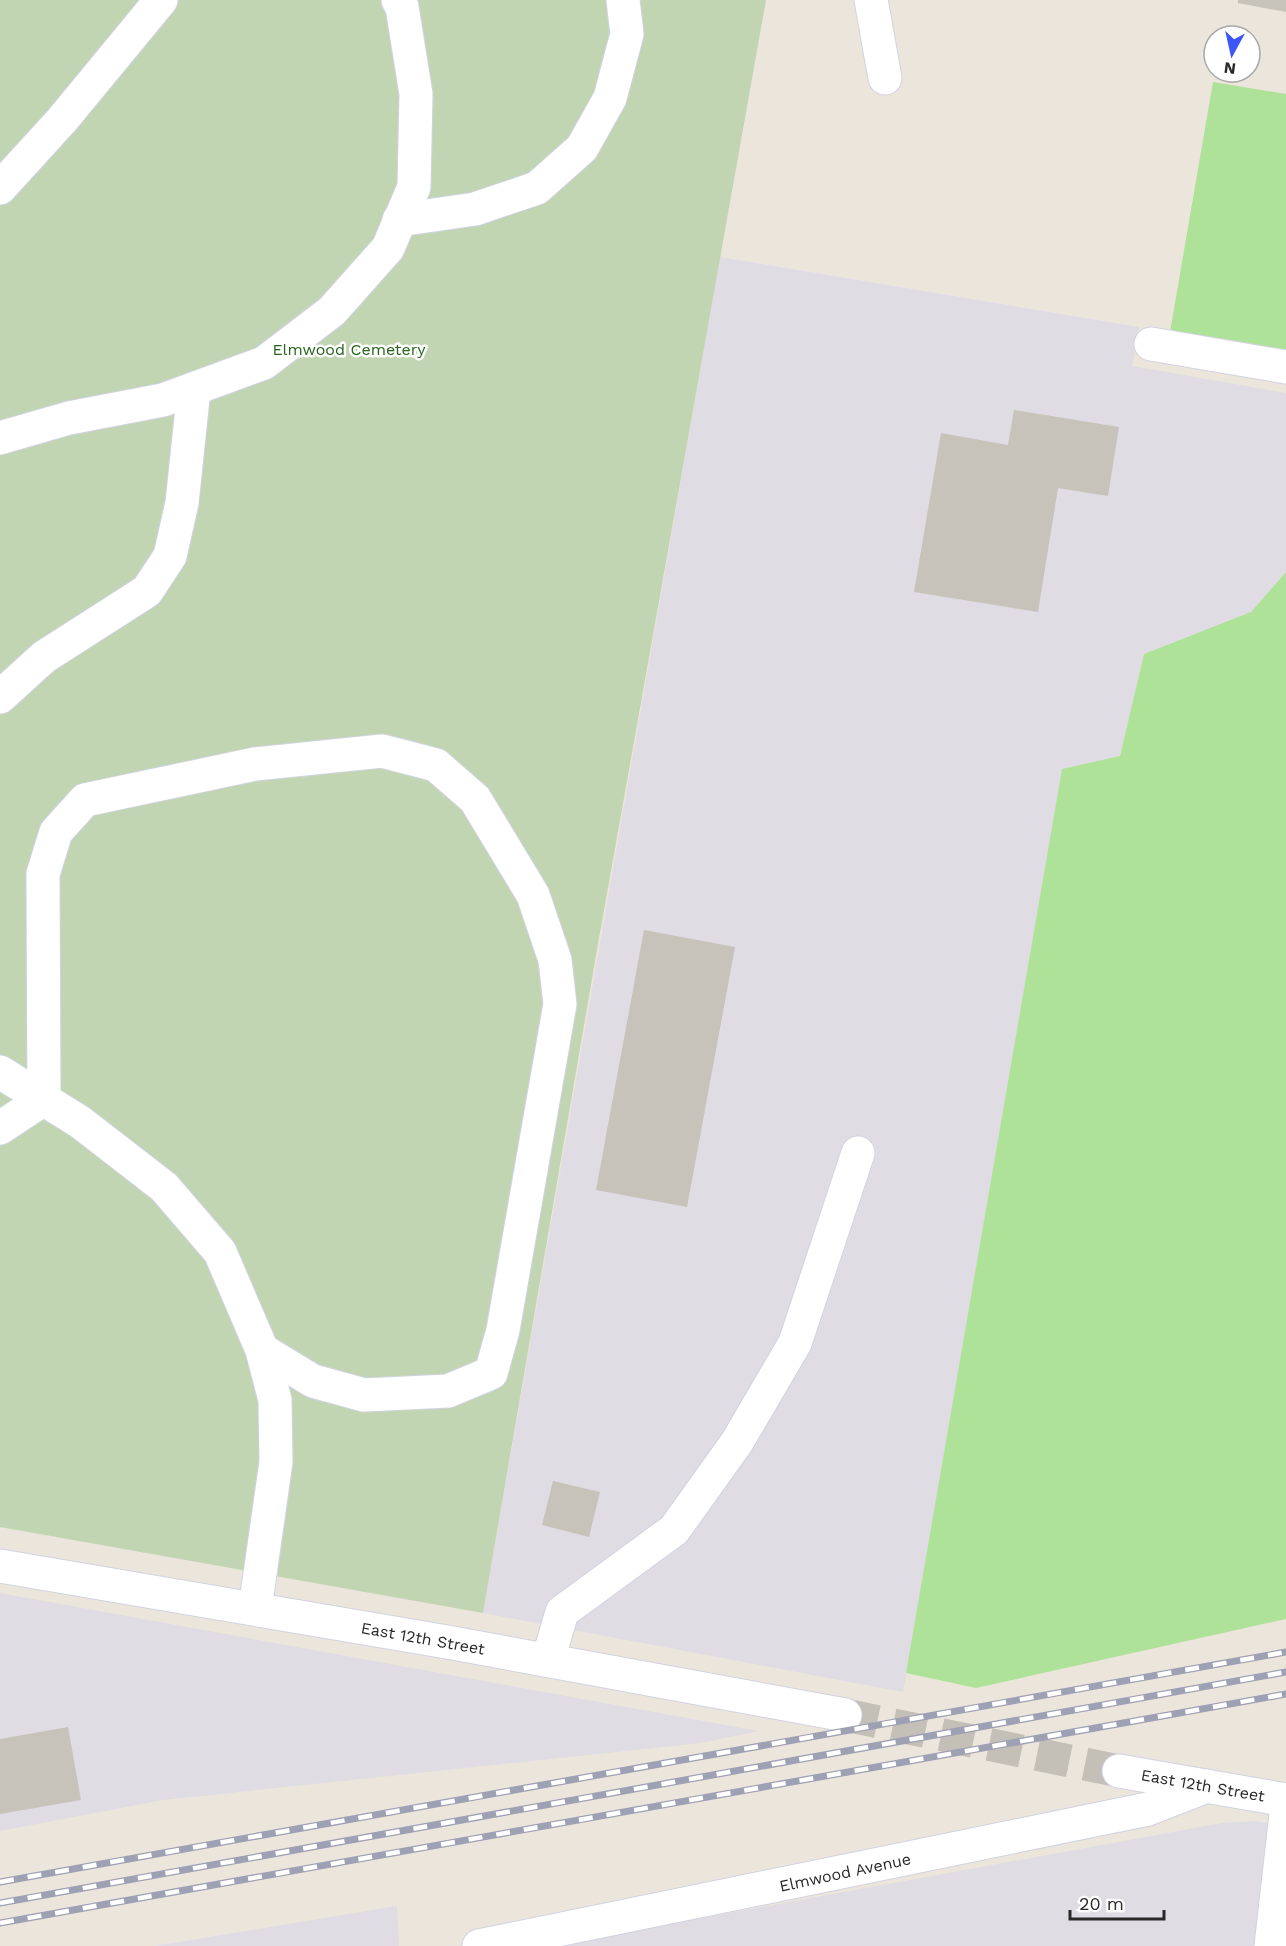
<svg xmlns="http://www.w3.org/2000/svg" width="1286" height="1946" font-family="'Work Sans',sans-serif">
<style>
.industrial{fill:#dfdce4}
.green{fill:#aee298}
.cemetery{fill:#c2d5b3}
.building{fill:#c7c3ba}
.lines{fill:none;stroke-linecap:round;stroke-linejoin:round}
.minor-tunnel{stroke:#c4bfb7;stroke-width:33;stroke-dasharray:33 16;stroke-linecap:butt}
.minor-casing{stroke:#d1d3e2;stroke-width:35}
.minor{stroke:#fff;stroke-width:33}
.rail-casing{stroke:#9ea0b4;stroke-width:7}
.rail{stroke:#fff;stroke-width:4.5;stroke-dasharray:14;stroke-linecap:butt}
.labels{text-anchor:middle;stroke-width:5;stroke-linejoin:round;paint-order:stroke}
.park-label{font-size:16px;fill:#26651b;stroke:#fff}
.street-label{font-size:16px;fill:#292929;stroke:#fff}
</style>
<rect width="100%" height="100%" fill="#ebe5db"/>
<g class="industrial">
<path d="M720 257 1139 327 1132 366 1286 393V572L1251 612 1144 654 1120 756 1062 770 903 1692 483 1613Z"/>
<path d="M0 1593 758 1731 701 1743 163 1800 0 1831Z"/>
<path d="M1256 1821 1286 1827V1946H549L1222 1823Z"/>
<path d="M397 1906 399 1946H155Z"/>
</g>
<g class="green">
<path d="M1213 82 1286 94V353L1170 332Z"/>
<path d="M1286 572V1619L976 1688 906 1673 1062 769 1120 756 1144 654 1251 612Z"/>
</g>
<path class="cemetery" d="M0 0H766L598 944 483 1613 0 1527Z"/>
<g class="building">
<path d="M1238 0H1286V12L1238 3Z"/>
<path d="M1014 410 1119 427 1108 496 1058 488 1038 612 914 592 941 433 1008 445Z"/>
<path d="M644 930 735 947 687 1207 596 1190Z"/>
<path d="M553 1481 600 1492 589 1537 542 1525Z"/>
<path d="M68 1727 81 1800 0 1814V1739Z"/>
</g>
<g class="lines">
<path class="minor-tunnel" d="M845 1715 1119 1771"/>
<g class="minor-casing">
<g id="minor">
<path d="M871 0 885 78"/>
<path d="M0 188 62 120 161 0"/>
<path d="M399 220 475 209 537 188 582 148 610 98 627 34 623 0"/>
<path d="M1151 344 1286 367"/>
<path d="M0 438 69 418 163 400 264 363 332 311 388 248 414 187 416 94 402 7 398 0"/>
<path d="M0 697 44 657 147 591 170 556 182 503 194 389"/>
<path d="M0 1072 80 1122 164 1187 220 1252 262 1350 275 1400 276 1462 255 1609"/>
<path d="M0 1128 44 1099 43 874 56 832 85 800 255 764 382 751 436 765 475 799 533 895 555 960 560 1004 503 1330 491 1373 448 1391 364 1395 313 1381 262 1350"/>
<path d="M0 1566 447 1642 845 1715"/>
<path d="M548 1660 562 1612 674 1530 737 1442 795 1343 858 1153"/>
<path d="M1119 1771 1286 1800"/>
<path d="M479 1946 1148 1809 1207 1786"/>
<path d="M1271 1946 1286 1814"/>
</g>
</g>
<use href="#minor" class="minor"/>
<g class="rail-casing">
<g id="rail">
<path d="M0 1882 1286 1652"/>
<path d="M0 1903 1286 1672"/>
<path d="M0 1923 1286 1694"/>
</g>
</g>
<use href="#rail" class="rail"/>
</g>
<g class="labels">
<g class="park-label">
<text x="349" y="355">Elmwood Cemetery</text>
</g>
<g class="street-label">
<text transform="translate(423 1638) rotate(10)" y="6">East 12th Street</text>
<text transform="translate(1203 1785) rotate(10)" y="6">East 12th Street</text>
<text transform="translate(845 1872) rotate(-12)" y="6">Elmwood Avenue</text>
</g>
</g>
<g transform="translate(1232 54) rotate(188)"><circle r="28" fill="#ffffff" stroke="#a9a9a9" stroke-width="1.5"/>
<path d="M0-4.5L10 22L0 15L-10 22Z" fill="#3d56f7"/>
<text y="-9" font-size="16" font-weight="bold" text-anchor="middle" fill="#292929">N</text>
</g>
<path d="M1070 1910v9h94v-9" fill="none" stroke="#292929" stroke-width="3"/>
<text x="1079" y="1910" font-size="18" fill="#292929" stroke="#ffffff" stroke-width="4.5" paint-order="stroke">20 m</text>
</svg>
